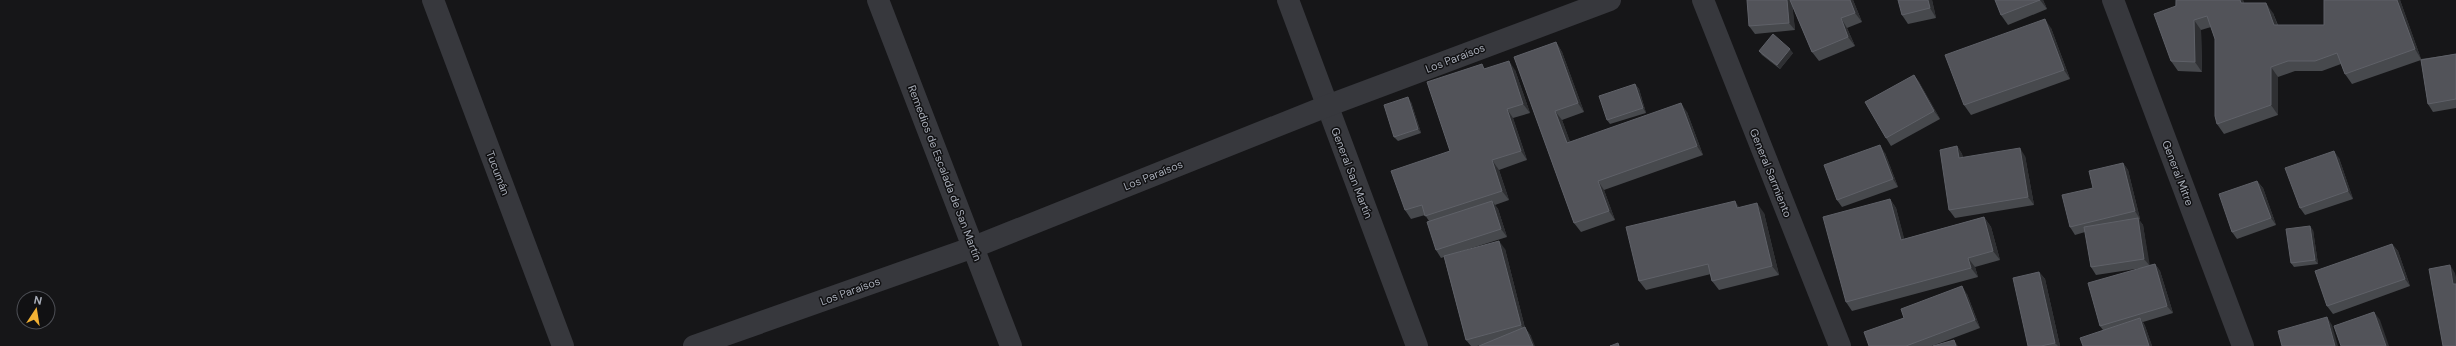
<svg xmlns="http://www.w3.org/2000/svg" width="2456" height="346" font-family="'DM Sans',sans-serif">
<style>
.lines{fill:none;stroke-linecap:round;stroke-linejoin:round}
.minor{stroke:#37383d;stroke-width:22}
.wall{fill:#47494d}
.shaded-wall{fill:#2f3033}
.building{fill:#525359;stroke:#5f6168}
.labels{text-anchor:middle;stroke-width:3;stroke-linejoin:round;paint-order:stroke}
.street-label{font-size:11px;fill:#a8adb8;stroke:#111113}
</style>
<rect width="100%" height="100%" fill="#161618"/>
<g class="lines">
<g class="minor">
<path d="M433 0 563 346"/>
<path d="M878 0 1011 346"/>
<path d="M1288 0 1417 346"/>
<path d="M1703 0 1840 346"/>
<path d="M2113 0 2243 346"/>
<path d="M694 346 974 247 1327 106 1610 0"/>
</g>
</g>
<g class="wall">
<path d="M1747 0H1853L1862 22 1847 28 1855 46 1819 61 1812 52 1792 5 1795 30 1755 34 1749 26Z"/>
<path d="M1932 0 1936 18 1908 24 1902 15Z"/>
<path d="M1995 0H2043L2047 9 2008 25 2001 15Z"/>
<path d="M2176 0H2243L2244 3 2273 13 2278 25H2324V0H2400L2421 59 2456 54V108L2433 112 2428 104 2421 60 2352 84 2345 74 2341 64 2322 71H2295L2278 77V115L2224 134 2217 124 2215 39 2211 27 2201 30 2202 72 2178 71 2171 61Z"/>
<path d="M2051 28 2070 79 1971 115 1964 105Z"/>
<path d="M1556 42 1562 52 1584 112 1562 120 1570 142 1687 112 1703 155 1604 190 1615 220 1581 232 1574 223 1514 57Z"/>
<path d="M1759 51 1793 53 1780 69 1762 55Z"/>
<path d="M1485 68 1515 70 1530 113 1513 118 1527 160 1499 170 1509 200 1495 205 1498 209 1507 237 1459 252 1505 249 1525 328 1531 336 1477 346H1471L1466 340 1444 257 1441 258 1436 250 1429 221 1425 215 1411 219 1405 210 1450 151Z"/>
<path d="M1914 75 1919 82 1940 119 1891 146 1886 138Z"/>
<path d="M1635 84 1639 89 1646 113 1610 124 1607 120Z"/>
<path d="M1411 102 1421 133 1398 141 1394 137Z"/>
<path d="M1957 146 1962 154 1963 158 2025 156 2034 205 1955 218 1949 210Z"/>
<path d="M1885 153 1898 187 1842 207 1837 200Z"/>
<path d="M2339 158 2353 199 2305 215 2300 208Z"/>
<path d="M2123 163 2128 170 2140 219 2139 220 2143 225 2149 265 2155 264 2160 271 2173 313 2143 322 2145 326 2152 346H2083L2103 330 2100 326 2142 268 2096 275 2091 267 2085 232 2075 235 2070 227 2093 188Z"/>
<path d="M2257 181 2263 188 2276 225 2237 239 2232 232Z"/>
<path d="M1890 199 1896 208 1904 239 1984 217 1991 227 2000 260 1975 267 1978 277 1852 311 1846 302Z"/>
<path d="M1739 208 1764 213 1779 275 1719 290 1712 281 1711 274 1646 290 1639 281Z"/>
<path d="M2313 230 2318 264 2294 267 2291 263Z"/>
<path d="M2392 244 2398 251 2410 286 2333 314 2327 306Z"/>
<path d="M2039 272 2045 279 2060 346H2028Z"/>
<path d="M1967 294 1980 328 1932 346H1869L1904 318Z"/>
</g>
<g class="shaded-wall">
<path d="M1787 0H1792L1795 30 1789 23Z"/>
<path d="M1850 0H1853L1862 22 1855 13Z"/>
<path d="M1928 0H1932L1936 18 1930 8Z"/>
<path d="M2040 0H2043L2047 9Z"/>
<path d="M2240 0H2243L2248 13 2241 3Z"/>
<path d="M2397 0H2400L2421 59 2415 49Z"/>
<path d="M2266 3 2273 13 2281 35 2274 25Z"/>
<path d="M1841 18 1847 28 1855 46 1848 37Z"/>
<path d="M2045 19 2051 28 2070 79 2064 70Z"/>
<path d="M2194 20 2201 30 2202 72 2195 62Z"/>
<path d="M1556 42 1562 52 1584 112 1578 103Z"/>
<path d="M1790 49 1793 53 1780 69 1777 65Z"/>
<path d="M1509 61 1515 70 1530 113 1523 104Z"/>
<path d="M2271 67 2278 77V115L2271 105Z"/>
<path d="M1914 75 1919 82 1940 119 1934 111Z"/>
<path d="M1635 84 1639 89 1646 113 1643 108Z"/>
<path d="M1408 97 1411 102 1421 133 1418 129Z"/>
<path d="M1681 103 1687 112 1703 155 1697 146Z"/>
<path d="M1507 109 1513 118 1527 160 1521 151Z"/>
<path d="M1555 111 1562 120 1574 152 1567 143Z"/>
<path d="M1880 145 1885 153 1898 187 1893 179Z"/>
<path d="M1957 146 1962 154 1964 166 1959 158Z"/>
<path d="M2020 148 2025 156 2034 205 2028 197Z"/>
<path d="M2334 151 2339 158 2353 199 2348 191Z"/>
<path d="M1492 160 1499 170 1509 200 1502 191Z"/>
<path d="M2123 163 2128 170 2140 219 2135 211Z"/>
<path d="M1598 181 1604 190 1615 220 1609 211Z"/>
<path d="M2257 181 2263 188 2276 225 2271 218Z"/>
<path d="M1890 199 1896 208 1907 249 1901 240Z"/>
<path d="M1492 201 1498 209 1507 237 1501 229Z"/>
<path d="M1735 201 1741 210 1737 208Z"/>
<path d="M1757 203 1764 213 1779 275 1772 266Z"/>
<path d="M1984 217 1991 227 2000 260 1993 251Z"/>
<path d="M2138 218 2143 225 2150 266 2144 259Z"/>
<path d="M2310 226 2313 230 2318 264 2315 260Z"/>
<path d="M1499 241 1505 249 1525 328 1531 336 1535 346H1533L1527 333 1521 325Z"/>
<path d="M2392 244 2398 251 2410 286 2405 279Z"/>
<path d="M1968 258 1975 267 1978 277 1971 268Z"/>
<path d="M2155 264 2160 271 2173 313 2167 306Z"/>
<path d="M2450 265 2455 273 2456 277V288L2453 284Z"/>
<path d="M2039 272 2045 279 2060 346H2058L2055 343Z"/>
<path d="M1962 286 1967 294 1980 328 1975 320Z"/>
<path d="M2374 312 2380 320 2389 346H2386Z"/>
<path d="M2327 317 2332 325 2338 346H2335Z"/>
<path d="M2140 318 2145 326 2152 346H2149Z"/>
<path d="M1954 340 1958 346H1956Z"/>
</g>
<g class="building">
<path d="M1747 0H1787L1789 23 1749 26Z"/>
<path d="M1790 0H1850L1855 13 1841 18 1848 37 1812 52Z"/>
<path d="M1898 0H1928L1930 8 1902 15Z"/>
<path d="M1995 0H2040L2001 15Z"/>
<path d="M2176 0H2240L2241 3H2266L2274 25H2324V0H2397L2415 49 2345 74 2337 53 2315 61H2288L2271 67V105L2217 124 2215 116V39L2207 16 2194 20 2195 62 2171 61 2154 14 2176 6Z"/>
<path d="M2045 19 2064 70 1964 105 1945 55Z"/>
<path d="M1773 34 1790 49 1777 65 1759 51Z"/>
<path d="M1556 42 1578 103 1555 111 1567 143 1681 103 1697 146 1598 181 1609 211 1574 223 1514 57Z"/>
<path d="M2456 54V99L2428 104 2421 60Z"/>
<path d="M1509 61 1523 104 1507 109 1521 151 1492 160 1502 191 1425 216 1422 205 1405 210 1391 171 1450 151 1427 82 1482 64 1484 69Z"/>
<path d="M1914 75 1934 111 1886 138 1865 102Z"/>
<path d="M1635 84 1643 108 1607 120 1599 96Z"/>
<path d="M1408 97 1418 129 1394 137 1384 105Z"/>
<path d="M1880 145 1893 179 1837 200 1824 165Z"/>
<path d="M1957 146 1959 158 2020 148 2028 197 1949 210 1940 150Z"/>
<path d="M2334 151 2348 191 2300 208 2285 168Z"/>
<path d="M2123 163 2135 211 2070 227 2062 195 2093 188 2089 171Z"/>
<path d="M2257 181 2271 218 2232 232 2219 194Z"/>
<path d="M1890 199 1901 240 1984 217 1993 251 1968 258 1971 268 1846 302 1823 217Z"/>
<path d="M1492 201 1501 229 1436 250 1427 222Z"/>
<path d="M1735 201 1737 208 1757 203 1772 266 1712 281 1708 264 1639 281 1626 227Z"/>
<path d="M2138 218 2144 259 2091 267 2084 227Z"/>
<path d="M2310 226 2315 260 2291 263 2286 229Z"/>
<path d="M1499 241 1521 325 1466 340 1444 256Z"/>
<path d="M2392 244 2405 279 2327 306 2315 271Z"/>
<path d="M2155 264 2167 306 2100 326 2088 283Z"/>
<path d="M2450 265 2453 284H2456V346H2443L2429 269Z"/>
<path d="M2039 272 2055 343 2041 346H2028L2013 278Z"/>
<path d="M1962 286 1975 320 1906 346H1869L1864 332 1904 318 1901 309Z"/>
<path d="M2374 312 2386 346H2341L2334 326Z"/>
<path d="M2327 317 2335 346H2282L2278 331Z"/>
<path d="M2140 318 2149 346H2083L2080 338Z"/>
<path d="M1525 327 1533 346H1479Z"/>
<path d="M1954 340 1956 346H1933Z"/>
<path d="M1618 343 1619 346H1610Z"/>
</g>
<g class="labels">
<g class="street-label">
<text transform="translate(1455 58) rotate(-21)" y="4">Los Paraísos</text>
<text transform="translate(498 173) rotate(69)" y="4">Tucumán</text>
<text transform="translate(945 173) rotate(69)" y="4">Remedios de Escalada de San Martín</text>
<text transform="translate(1352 173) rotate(69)" y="4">General San Martín</text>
<text transform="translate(1771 173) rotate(68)" y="4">General Sarmiento</text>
<text transform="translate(2178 173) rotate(69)" y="4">General Mitre</text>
<text transform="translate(1153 175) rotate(-22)" y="4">Los Paraísos</text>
<text transform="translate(850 291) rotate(-20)" y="4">Los Paraísos</text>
</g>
</g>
<g transform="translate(36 310) rotate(12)"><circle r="19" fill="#111113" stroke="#4d4f55"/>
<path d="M0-3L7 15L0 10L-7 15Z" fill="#f2b134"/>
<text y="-6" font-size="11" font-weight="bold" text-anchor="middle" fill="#a8adb8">N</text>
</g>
</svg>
